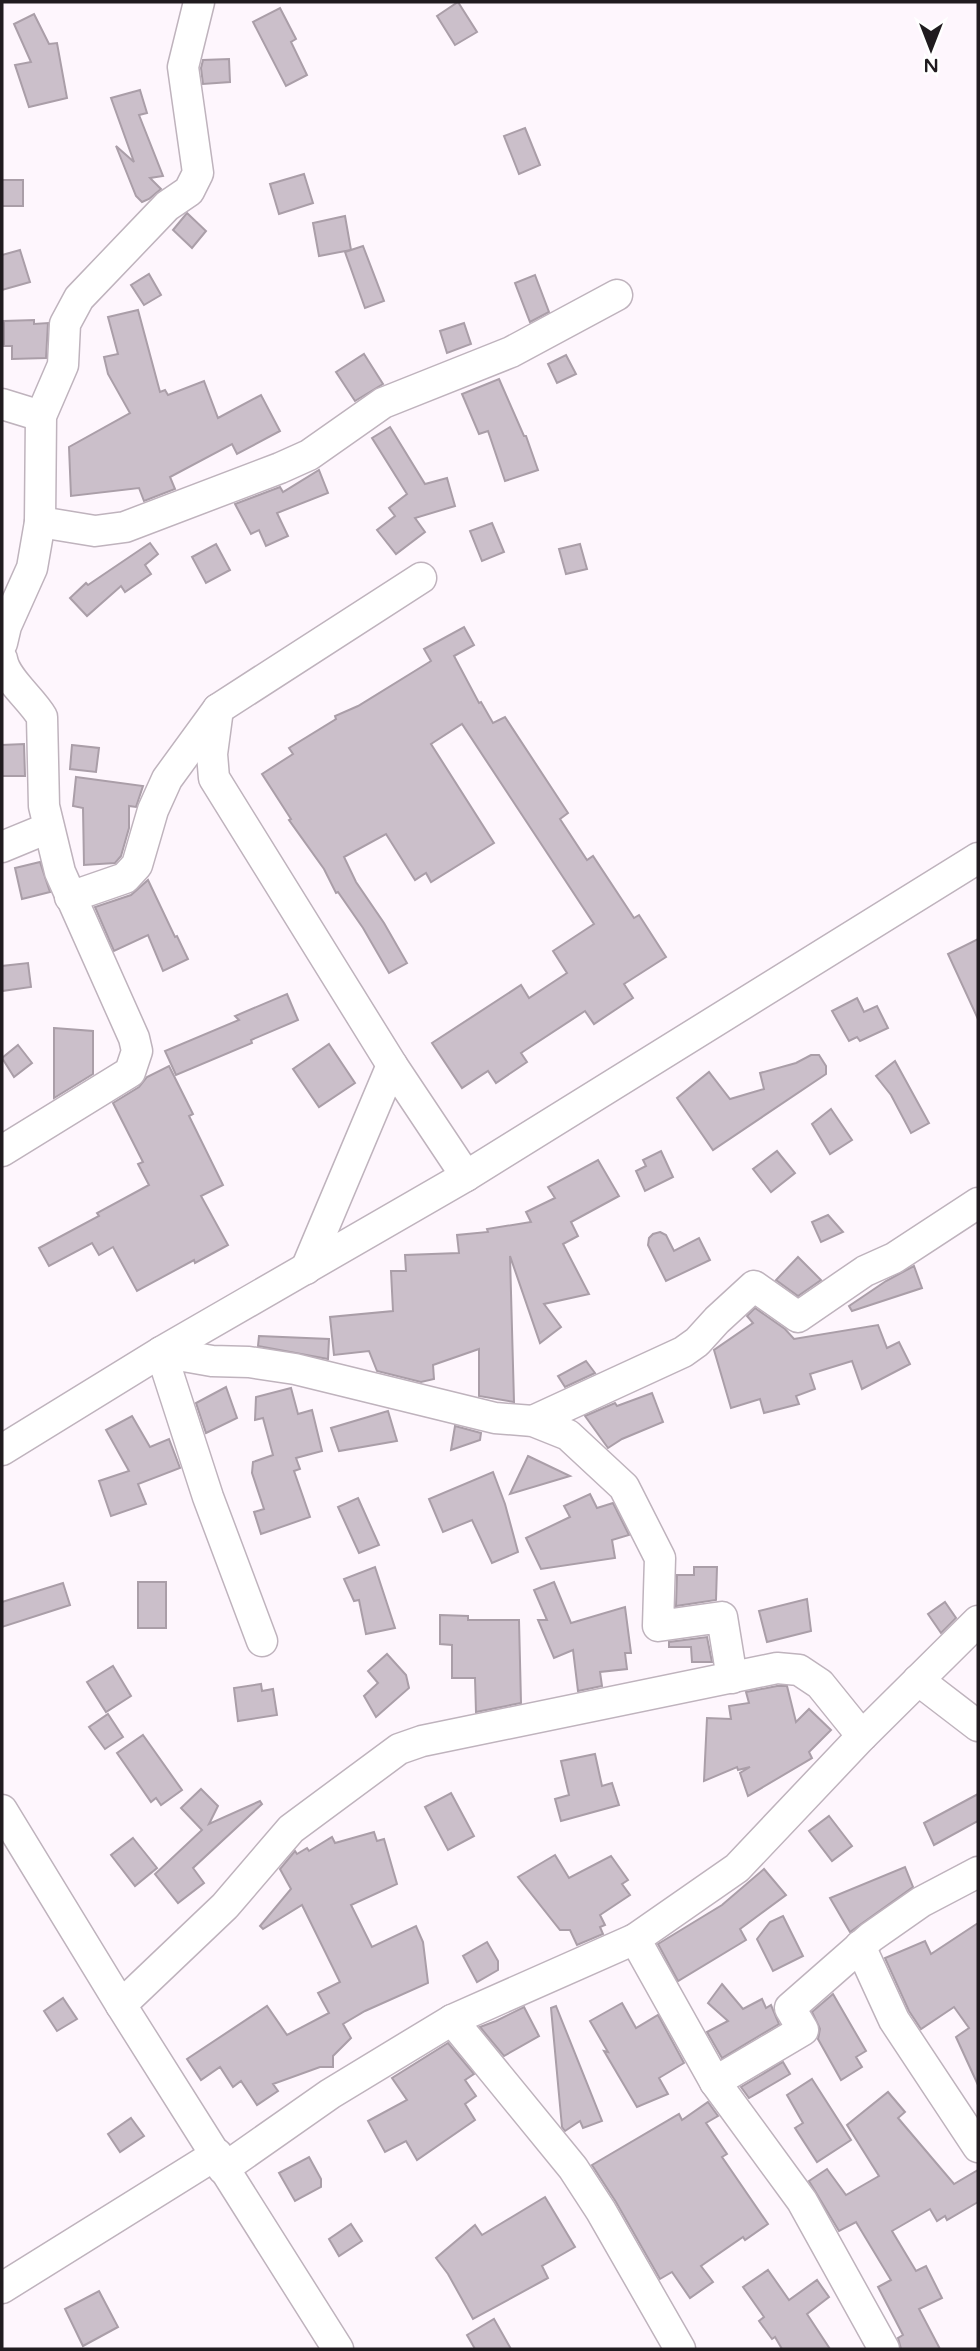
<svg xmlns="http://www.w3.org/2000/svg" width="980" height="2351" font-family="'Varela Round',sans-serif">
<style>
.building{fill:#cbbfca;stroke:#aa9ea8;stroke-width:2}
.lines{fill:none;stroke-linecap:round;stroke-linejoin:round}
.street-casing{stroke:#bfb3bd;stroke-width:33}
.street{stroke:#fff;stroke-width:30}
</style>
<rect width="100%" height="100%" fill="#fef6fd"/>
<g class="building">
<path d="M458 2 477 32 455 45 437 16Z"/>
<path d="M280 8 296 39 291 42 307 75 286 86 253 22Z"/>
<path d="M34 14 49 44 57 43 67 98 29 107 15 65 31 62 14 24Z"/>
<path d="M229 59 230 82 203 84 201 68 203 60Z"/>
<path d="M140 90 147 113 139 115 163 176 150 178 161 189 149 199 142 202 136 196 116 146 134 162 111 98Z"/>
<path d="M525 128 540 165 519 174 504 136Z"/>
<path d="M304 174 313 203 279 214 270 184Z"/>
<rect x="2" y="180" width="21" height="26"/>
<path d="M187 213 206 231 192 248 173 230Z"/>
<path d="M345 216 351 250 319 256 313 223Z"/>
<path d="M363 246 384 301 365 308 345 252Z"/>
<path d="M20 250 30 282 2 290V255Z"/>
<path d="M149 274 161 295 144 305 131 285Z"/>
<path d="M535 275 549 312 530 322 515 283Z"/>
<path d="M138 310 160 392 165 390 168 395 204 381 218 418 261 395 280 431 237 454 232 444 170 477 175 489 144 501 139 488 71 496 69 447 130 413 108 374 104 357 118 354 108 317Z"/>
<path d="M34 320V324L48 323 46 358 12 359V346H4V321Z"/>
<path d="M464 323 471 344 447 353 440 331Z"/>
<path d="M364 354 383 384 355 401 336 372Z"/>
<path d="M566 355 576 374 557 383 548 364Z"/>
<path d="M499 379 524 436H526L538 470 505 481 488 431 479 434 462 394Z"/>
<path d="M390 427 425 484 447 478 455 506 415 518 425 532 396 554 377 530 395 516 389 508 407 494 372 438Z"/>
<path d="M319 470 328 493 277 513 288 536 266 546 259 530 251 534 235 504 280 487 283 492Z"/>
<path d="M492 523 504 552 482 561 470 531Z"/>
<path d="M150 543 158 554 145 565 151 574 125 592 121 586 87 616 70 598 86 583 88 585Z"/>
<path d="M216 544 230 570 206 583 192 557Z"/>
<path d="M580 544 587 569 566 574 559 549Z"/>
<path d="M464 627 474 645 454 656 479 703 481 702 493 723 505 717 568 813 560 819 587 860 593 856 634 918 639 915 666 957 624 984 633 998 594 1024 585 1011 521 1053 527 1062 496 1083 488 1071 462 1088 432 1043 521 985 529 998 567 973 553 951 594 924 462 724 431 744 494 843 431 882 426 873 415 880 386 834 344 857 356 882 384 923 407 963 389 973 363 928 338 892 336 893 324 869 289 820 291 819 262 774 293 754 289 748 336 719 335 716 358 706 431 661 424 649Z"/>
<path d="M24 744 25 776H2V745Z"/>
<path d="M72 745 99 748 96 772 70 769Z"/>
<path d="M76 777 143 786 136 807 129 806V828L121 856 115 863 84 865 83 808 73 806Z"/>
<path d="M40 862 50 892 22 899 15 868Z"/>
<path d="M148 880 175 937 177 936 188 959 163 971 148 935 114 951 95 907 131 895Z"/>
<path d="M978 939V1019L948 954Z"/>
<path d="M28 963 31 987 2 991V966Z"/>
<path d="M287 994 298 1020 251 1040 252 1043 176 1075 165 1051 239 1020 235 1016Z"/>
<path d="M857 998 864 1012 877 1006 888 1028 860 1041 857 1037 849 1041 832 1011Z"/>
<path d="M54 1028 93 1031V1074L54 1098Z"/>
<path d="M329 1044 355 1083 319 1107 293 1069Z"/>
<path d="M18 1045 32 1063 14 1077 2 1058Z"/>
<path d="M811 1055H819L826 1066V1074L713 1150 677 1098 709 1072 730 1099 764 1089 760 1073 796 1063Z"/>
<path d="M895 1061 929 1123 911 1133 891 1095 876 1076Z"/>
<path d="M169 1066 193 1114 189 1116 223 1185 201 1196 228 1245 195 1263 194 1260 137 1291 113 1247 99 1255 92 1243 49 1266 39 1248 99 1216 97 1213 149 1185 138 1164 143 1162 113 1103 139 1087 147 1077Z"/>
<path d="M831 1109 852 1140 830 1154 812 1124Z"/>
<path d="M661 1151 673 1177 645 1191 636 1171 646 1166 643 1160Z"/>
<path d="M777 1151 795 1173 771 1192 753 1169Z"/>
<path d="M598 1160 619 1196 571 1222 578 1236 563 1244 589 1294 544 1304 561 1327 540 1343 510 1256 514 1402 479 1396V1349L433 1365 434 1379 421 1382 377 1371 369 1351 334 1355 330 1317 393 1311 391 1271H406L405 1255 459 1253 457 1235 488 1232 487 1229 531 1222 526 1212 555 1198 548 1187Z"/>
<path d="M828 1215 843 1232 821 1242 812 1222Z"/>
<path d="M660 1232 666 1235 674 1251 699 1238 710 1260 666 1281 648 1245 649 1238 653 1234Z"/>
<path d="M798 1257 821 1280 798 1296 776 1280Z"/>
<path d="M914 1266 922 1288 852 1311 849 1306 886 1281Z"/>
<path d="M755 1308 785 1329 794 1339 878 1325 887 1348 899 1342 910 1364 862 1389 852 1361 810 1374 815 1389 796 1396 799 1404 764 1413 760 1399 731 1408 714 1350 753 1323 747 1316Z"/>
<path d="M259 1336 329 1339 328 1359 258 1346Z"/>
<path d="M586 1361 595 1373 565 1387 558 1376Z"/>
<path d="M226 1387 237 1418 206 1433 196 1403Z"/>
<path d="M291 1388 298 1414 312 1410 322 1451 296 1458 300 1469 294 1471 310 1517 261 1534 254 1512 264 1509 252 1473 253 1462 273 1455 263 1418 255 1420 256 1397Z"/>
<path d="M652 1393 663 1422 622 1439 608 1448 585 1416 615 1403 617 1406Z"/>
<path d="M388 1411 397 1441 339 1451 331 1428Z"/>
<path d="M132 1416 150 1447 169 1439 180 1468 138 1484 146 1504 111 1516 99 1481 129 1471 106 1430Z"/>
<path d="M455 1426 481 1433 480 1440 451 1450Z"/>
<path d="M528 1456 570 1476 510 1494Z"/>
<path d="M493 1472 505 1504 518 1552 492 1563 472 1520 443 1532 429 1499Z"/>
<path d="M590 1494 597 1508 613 1503 629 1535 612 1540 615 1558 541 1569 526 1538 570 1517 564 1506Z"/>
<path d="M358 1498 379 1545 359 1553 338 1507Z"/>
<path d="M375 1567 395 1628 366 1634 359 1600 354 1601 344 1579Z"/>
<path d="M694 1567H717L716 1600 676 1606 677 1575H694Z"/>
<rect x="138" y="1582" width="28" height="46"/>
<path d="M554 1582 571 1623 625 1607 631 1653H625L627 1669 600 1672 602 1686 578 1691 573 1650 554 1658 538 1620H547L534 1590Z"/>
<path d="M63 1583 70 1605 2 1627V1602Z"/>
<path d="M807 1599 811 1631 767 1642 759 1611Z"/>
<path d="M945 1602 956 1618 941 1633 928 1614Z"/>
<path d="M440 1615 468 1616V1620H519L521 1703 476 1712 475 1678H452V1645L440 1644Z"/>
<path d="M707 1637 712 1662H692L691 1647H669V1642Z"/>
<path d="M387 1654 406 1675 409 1688 376 1717 364 1696 378 1683 368 1671Z"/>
<path d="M113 1666 131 1696 106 1712 87 1682Z"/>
<path d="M261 1684 262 1691 273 1689 277 1715 238 1721 234 1688Z"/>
<path d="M777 1686H787L796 1722 809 1709 831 1730 809 1752 812 1758 748 1796 740 1773 750 1767 738 1770 737 1767 704 1781 707 1718 731 1719 729 1706 749 1703 746 1692Z"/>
<path d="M108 1714 123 1737 105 1749 89 1727Z"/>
<path d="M143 1735 182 1790 161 1805 156 1798 151 1802 117 1753Z"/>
<path d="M595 1754 602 1786 612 1783 619 1805 561 1821 555 1799 569 1795 561 1761Z"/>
<path d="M201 1789 218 1806 209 1824 260 1801 262 1804 193 1868 204 1883 178 1903 155 1874 202 1830 181 1808Z"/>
<path d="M451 1793 474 1836 448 1850 425 1807Z"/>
<path d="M978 1794V1821L934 1845 924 1823Z"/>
<path d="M829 1816 852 1846 832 1861 809 1831Z"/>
<path d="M374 1832 377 1841 384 1839 397 1884 351 1905 372 1947 416 1926 423 1942 428 1983 365 2011 343 2024 351 2038 333 2056V2067H320L273 2084 278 2091 257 2105 241 2081 233 2087 220 2067 201 2080 187 2059 267 2006 287 2035 329 2013 318 1993 340 1982 302 1905 263 1929 260 1926 291 1889 280 1869 295 1851 297 1854 307 1848 309 1851 332 1837 335 1843Z"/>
<path d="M133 1838 157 1868 135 1886 111 1855Z"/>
<path d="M555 1855 569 1878 611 1856 628 1880 622 1884 630 1895 600 1915 605 1925 600 1927 603 1934 577 1945 570 1930H560L518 1877Z"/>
<path d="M905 1867 913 1887 850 1932 830 1898Z"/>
<path d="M764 1869 786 1895 740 1929 746 1940 678 1981 658 1944 722 1905Z"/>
<path d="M783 1916 803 1956 773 1971 757 1939 770 1922Z"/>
<path d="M978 1923V2085L956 2037 969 2028 954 2007 921 2029 909 2011 885 1958 925 1941 931 1954Z"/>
<path d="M487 1942 498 1961V1970L477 1982 463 1956Z"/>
<path d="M722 1984 743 2009 762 1999 766 2008 771 2005 779 2024 722 2058 707 2032 728 2021 708 2003Z"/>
<path d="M833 1994 866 2051 856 2057 862 2067 841 2080 818 2039 820 2029 812 2012Z"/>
<path d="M63 1998 77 2019 57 2031 44 2011Z"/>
<path d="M622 2003 636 2028 658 2015 684 2063 659 2078 668 2094 637 2107 604 2051 608 2052 590 2021Z"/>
<path d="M556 2006 602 2121 583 2128 580 2121 565 2131 562 2127 551 2008Z"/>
<path d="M524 2007 539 2036 504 2056 480 2027 496 2021Z"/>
<path d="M448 2043 474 2074 465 2080 476 2096 465 2104 475 2120 417 2160 406 2141 385 2152 368 2121 407 2100 392 2078Z"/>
<path d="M783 2062 790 2074 749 2098 741 2087Z"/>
<path d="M812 2079 851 2140 817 2162 795 2128 803 2123 787 2095Z"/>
<path d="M888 2092 905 2112 898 2118 954 2184 978 2170V2202L947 2220 945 2216 937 2221 930 2209 892 2231 916 2271 926 2266 942 2298 919 2309 940 2349H901L898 2338 903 2335 878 2287 891 2280 856 2222 839 2231 809 2181 827 2169 846 2195 879 2176 847 2125Z"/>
<path d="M708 2102 718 2116 706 2123 727 2154 722 2157 768 2224 745 2240 743 2237 701 2266 713 2282 690 2298 672 2272 660 2279 616 2202 592 2165 679 2114 682 2120Z"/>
<path d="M131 2118 144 2136 120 2152 108 2134Z"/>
<path d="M309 2157 321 2179V2187L295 2201 279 2173Z"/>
<path d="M545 2197 575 2247 542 2266 548 2278 473 2319 448 2274 436 2258 475 2225 482 2235Z"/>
<path d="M351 2224 362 2241 339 2256 329 2239Z"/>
<path d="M768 2270 789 2300 817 2280 829 2297 807 2314 830 2349H782L775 2337 772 2339 759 2321 764 2317 743 2287Z"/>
<path d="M99 2291 118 2327 83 2346 65 2309Z"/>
<path d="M494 2319 511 2349H475L467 2335Z"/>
</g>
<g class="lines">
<g class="street-casing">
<g id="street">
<path d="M2 404 41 416"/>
<path d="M40 522 95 531 125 527 280 468 309 455 383 403 511 352 617 295"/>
<path d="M2 643 6 626 32 568 40 522 41 416 63 365 65 324 79 298 167 206 189 191 198 173 183 67 199 2"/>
<path d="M2 659C5 679 31 698 42 717L44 806 60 872 134 1038 137 1051 130 1072 2 1151"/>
<path d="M218 709 212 754 214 778 392 1065 466 1176"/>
<path d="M2 847 48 828"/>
<path d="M70 897 125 878 137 865 153 810 167 779 218 709 421 578"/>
<path d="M306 1269 392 1065"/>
<path d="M533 1421 683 1352 697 1342 717 1320 754 1286 798 1317 865 1271 894 1258 978 1203"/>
<path d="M2 1450 161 1352 466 1176 978 858"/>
<path d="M262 1641 208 1497 161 1352 212 1361 249 1362 295 1369 495 1418 533 1421 568 1435 624 1487 660 1558 658 1626 722 1617 732 1678"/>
<path d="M918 1680 978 1726"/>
<path d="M2 1810 121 2005 338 2349"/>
<path d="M635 1939 715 2082 802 2201 884 2349"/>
<path d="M860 1946 894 2020 978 2147"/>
<path d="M121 2005 225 1906 291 1829 399 1749 422 1741 777 1668 799 1670 820 1684 862 1736"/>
<path d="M452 2020 573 2168 601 2211 680 2349"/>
<path d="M715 2082 803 2030 790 2008 871 1937 921 1902 978 1872"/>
<path d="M223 2169 330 2094 452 2020 635 1939 737 1868 862 1736 978 1621"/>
<path d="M2 2288 217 2154"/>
</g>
</g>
<use href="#street" class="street"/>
</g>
<rect width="980" height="2351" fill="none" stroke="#201b1f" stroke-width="7"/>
<g transform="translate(931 49) rotate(180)" stroke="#ffffff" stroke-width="5" paint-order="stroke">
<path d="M0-5L12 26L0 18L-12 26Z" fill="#201b1f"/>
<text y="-10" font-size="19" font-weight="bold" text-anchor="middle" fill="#201b1f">N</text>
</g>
</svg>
